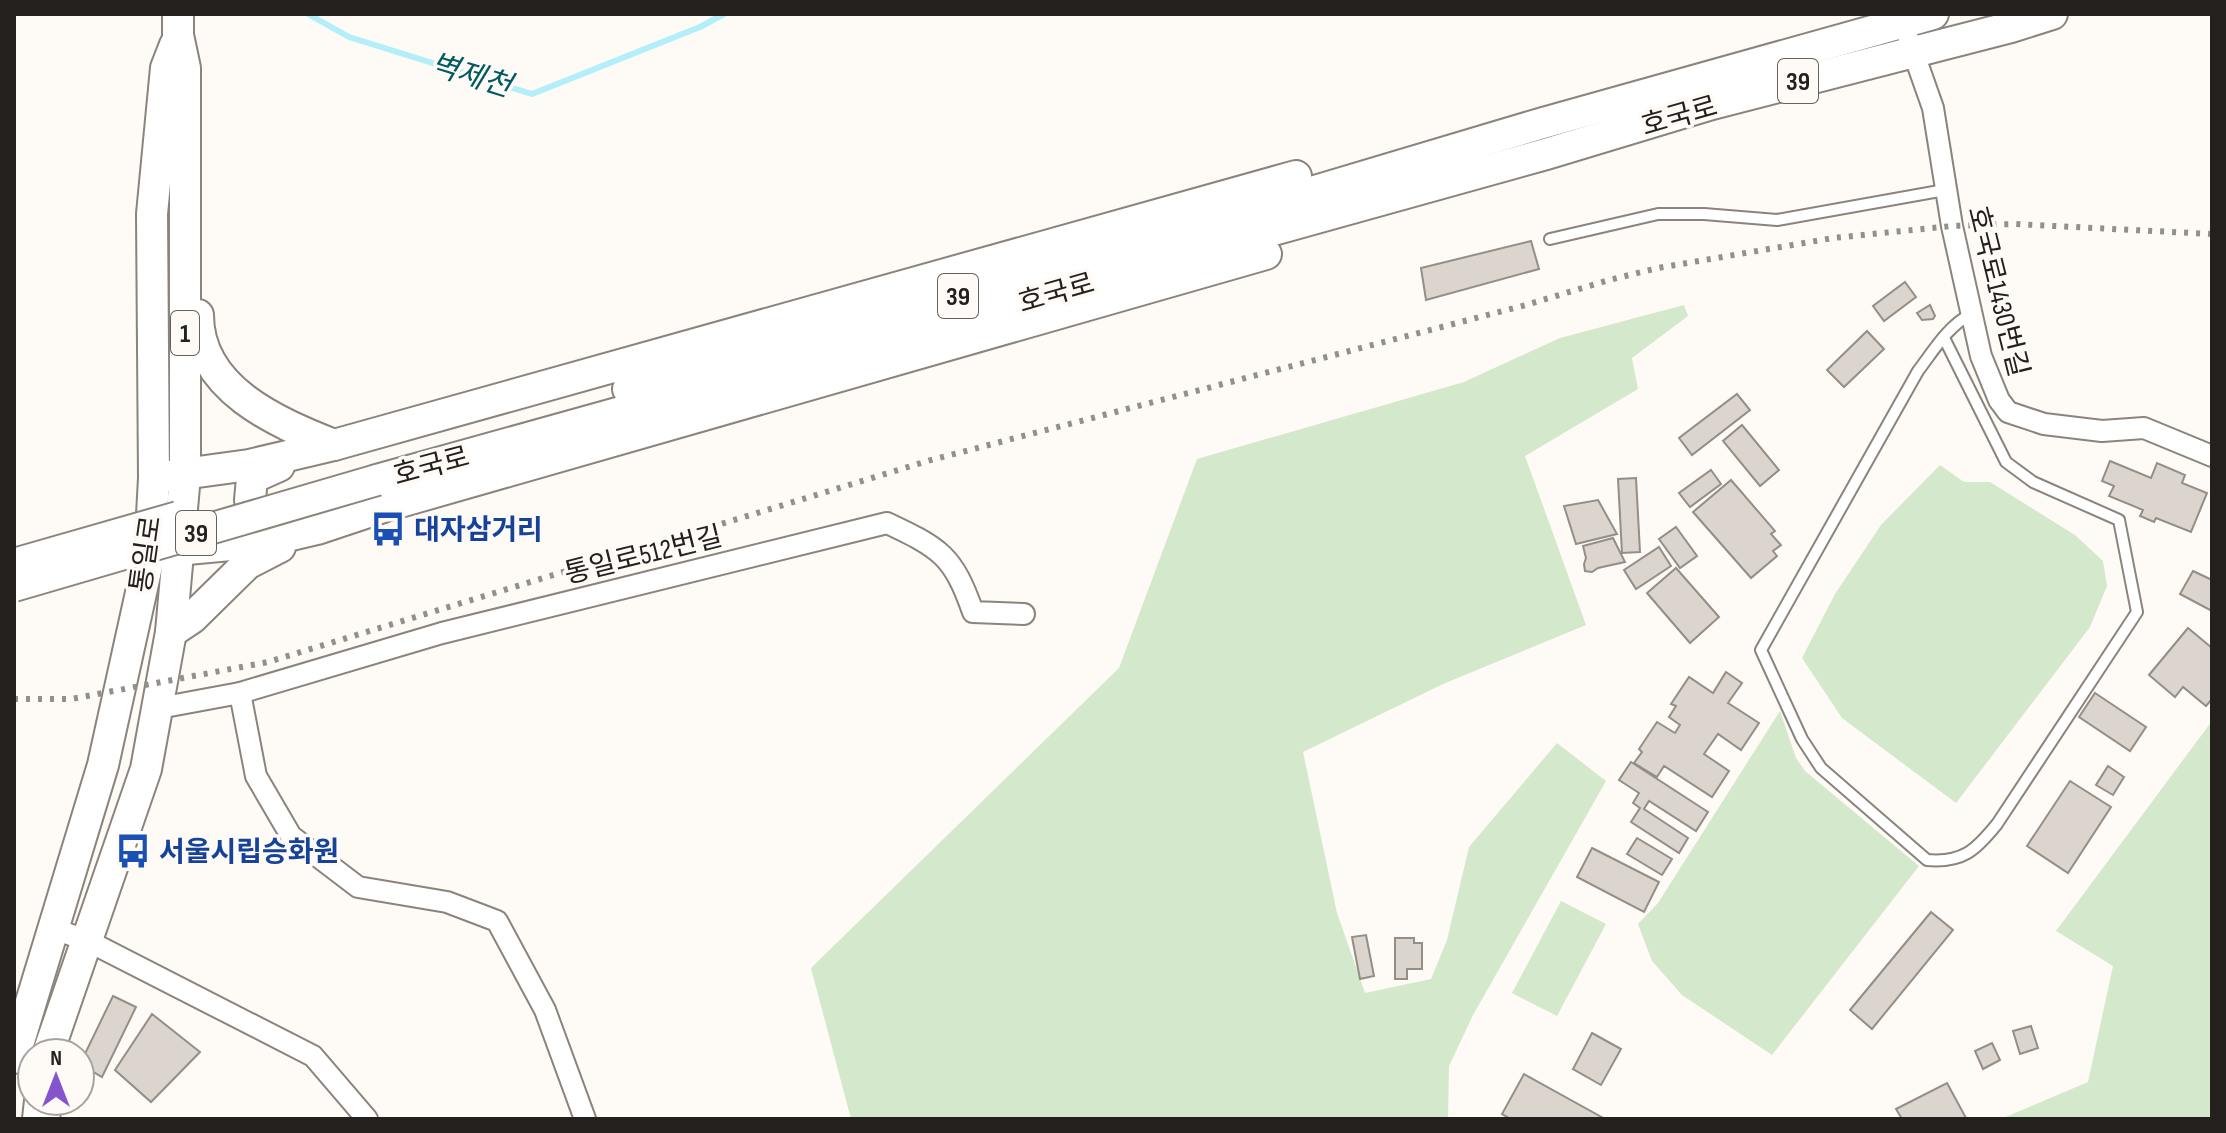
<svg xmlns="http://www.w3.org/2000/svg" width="2226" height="1133" font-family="'Sofia Sans Condensed','Noto Sans KR',sans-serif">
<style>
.green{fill:#d4e8cb}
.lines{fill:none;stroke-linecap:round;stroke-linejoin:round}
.stream{stroke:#b2eff8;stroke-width:6}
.building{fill:#dcd5ce;stroke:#948e87;stroke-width:2}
.service-casing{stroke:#8b847d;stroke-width:14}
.minor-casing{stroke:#8b847d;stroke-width:24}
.primary-casing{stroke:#8b847d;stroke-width:34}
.motorway-casing{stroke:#8b847d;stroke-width:40}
.service{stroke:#fff;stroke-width:10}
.minor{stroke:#fff;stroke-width:20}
.primary{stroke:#fff;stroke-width:30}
.motorway{stroke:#fff;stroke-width:36}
.rail{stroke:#93908c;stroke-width:6;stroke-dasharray:4 8;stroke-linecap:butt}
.primary-bridge-casing{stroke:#8b847d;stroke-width:34;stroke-linecap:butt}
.primary-bridge{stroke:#fff;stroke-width:30}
.labels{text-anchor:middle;stroke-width:7;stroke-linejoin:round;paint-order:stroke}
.shield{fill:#fefaf5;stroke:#65615e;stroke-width:2}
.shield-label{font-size:26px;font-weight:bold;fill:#23201e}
.street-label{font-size:28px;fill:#23201e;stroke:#fefaf5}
.transit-label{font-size:28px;font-weight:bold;fill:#164399;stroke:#fefaf5;text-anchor:start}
.water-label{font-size:30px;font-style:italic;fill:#005a64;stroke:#fefaf5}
</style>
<rect width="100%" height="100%" fill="#fefaf5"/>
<g class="green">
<path d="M1684 305 1688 316 1632 358 1638 389 1525 456 1586 625 1443 684 1303 752 1337 913 1365 993 1431 979 1447 940 1469 847 1557 743 1606 781 1473 1015 1449 1066 1448 1119H851L811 968 1119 668 1197 459 1464 382 1560 338Z"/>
<path d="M1940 465 1964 482H1990L2075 535 2103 561 2107 586 2090 627 1956 803 1842 718 1802 658 1835 594 1881 525Z"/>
<path d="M1780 711 1796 758 1805 771 1919 866 1772 1055 1682 995 1652 961 1638 924 1658 903Z"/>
<path d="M2212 721V1119H2001L2088 1082 2113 966 2056 931Z"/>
<path d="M1561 901 1606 924 1557 1016 1512 993Z"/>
</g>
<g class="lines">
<path class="stream" d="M308 14 349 37 532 94 700 27 724 14"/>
</g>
<g class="building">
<path d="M1531 241 1539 269 1426 300 1421 268Z"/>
<path d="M1905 282 1916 297 1884 321 1873 306Z"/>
<path d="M1930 305 1935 316 1933 319 1922 320 1917 313Z"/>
<path d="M1867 331 1884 349 1844 387 1827 370Z"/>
<path d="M1737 394 1750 410 1692 455 1679 438Z"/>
<path d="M1742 425 1779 470 1760 486 1723 441Z"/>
<path d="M2110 461 2151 478 2157 463 2185 475 2182 483 2207 493 2191 532 2156 518 2154 522 2140 516 2143 510 2109 496 2114 486 2102 481Z"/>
<path d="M1711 470 1721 484 1690 507 1679 493Z"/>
<path d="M1636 478 1640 552 1622 553 1618 479Z"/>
<path d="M1731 480 1775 531 1771 534 1781 545 1773 551 1777 556 1751 578 1693 512Z"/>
<path d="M1598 500 1617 534 1576 544 1564 506Z"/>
<path d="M1676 527 1697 556 1680 568 1659 539Z"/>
<path d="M1613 538 1625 562 1598 568 1592 572 1585 571 1584 564 1586 558 1583 546Z"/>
<path d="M1659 547 1671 566 1636 589 1624 570Z"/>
<path d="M1676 568 1719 617 1690 643 1647 593Z"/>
<path d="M2193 571 2212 580V611L2180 594Z"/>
<path d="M2188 628 2212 648V699L2206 706 2183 687 2175 697 2149 675Z"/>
<path d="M1726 672 1742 683 1728 703 1759 723 1741 750 1718 734 1704 754 1729 771 1712 797 1664 766 1657 777 1634 763 1642 752 1639 749 1657 722 1675 733 1680 725 1669 717 1676 706 1671 704 1689 677 1713 693Z"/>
<path d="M2095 693 2146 727 2130 751 2079 717Z"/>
<path d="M1631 762 1708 812 1696 831 1649 801 1644 809 1688 838 1679 853 1631 822 1640 808 1633 803 1639 793 1619 780Z"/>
<path d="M2108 766 2124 777 2113 795 2096 785Z"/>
<path d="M2070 781 2111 807 2068 873 2027 846Z"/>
<path d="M1637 838 1672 859 1662 875 1627 854Z"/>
<path d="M1592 848 1659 882 1644 912 1577 877Z"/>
<path d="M1931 912 1953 930 1872 1029 1850 1010Z"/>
<path d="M1366 935 1374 976 1360 979 1352 937Z"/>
<path d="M1395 938H1414V943H1422V969H1407V979H1395Z"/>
<path d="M113 996 136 1007 102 1077 80 1064Z"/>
<path d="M152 1014 200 1052 151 1102 115 1070Z"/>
<path d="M2031 1026 2038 1048 2020 1054 2013 1031Z"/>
<path d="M1592 1033 1621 1049 1601 1085 1573 1069Z"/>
<path d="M1992 1043 2000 1060 1983 1069 1975 1051Z"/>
<path d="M1524 1074 1605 1119H1511L1502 1114Z"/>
<path d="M1947 1083 1966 1118 1902 1119 1896 1109Z"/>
</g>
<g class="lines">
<g class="service-casing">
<g id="service">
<path d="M1550 239 1658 214H1704L1777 220 1945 190"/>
<path d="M1944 338 2006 462 2033 482 2119 520 2137 612 1997 824C1976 850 1963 863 1927 860L1821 768 1802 739 1761 650 1918 371C1934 350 1948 326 1971 314"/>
</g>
</g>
<g class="minor-casing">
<g id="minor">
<path d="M1909 40 1933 108 1952 226 1981 356 1999 400 2008 412 2044 424 2102 431 2144 428 2212 456"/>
<path d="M240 693 256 776 291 836 358 887 447 902 497 921 545 1010 585 1119"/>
<path d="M159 708 240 693 442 633 887 523C940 548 953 555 973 612L1024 614"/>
<path d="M54 929 86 940 313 1056 367 1119"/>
</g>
</g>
<g class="primary-casing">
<g id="primary">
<path d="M198 315C198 389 276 422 334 445"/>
<path d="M628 389 1070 264 1543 123 1933 14"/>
<path d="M154 478 249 465 334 445 1296 176"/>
<path d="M377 480 1546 154 1712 104 2011 27 2052 14"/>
<path d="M276 524 258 521 250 500 252 478 279 466"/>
<path d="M155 552 262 542 317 529 386 506 1266 254"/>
<path d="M171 632 192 618 247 564 280 547"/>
<path d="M48 1053 146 769 171 632 185 475V68L178 35V14"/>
<path d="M14 1058 103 765 150 552 154 478 152 214 166 68 175 45"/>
</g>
</g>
<g class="motorway-casing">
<path id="motorway" d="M41 1119 43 1101"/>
</g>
<use href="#service" class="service"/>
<use href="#minor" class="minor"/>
<use href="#primary" class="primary"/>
<use href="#motorway" class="motorway"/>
<path class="rail" d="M14 699H71L268 662 931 460 1526 305 1609 280 1658 268 1833 238 1952 226 2015 224 2212 234"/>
<g class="primary-bridge-casing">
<g id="primary-bridge">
<path d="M14 564 178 517"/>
<path d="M14 586 377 480"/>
</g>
</g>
<use href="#primary-bridge" class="primary-bridge"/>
</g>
<defs>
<g id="bus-bare" transform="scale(2.76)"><path d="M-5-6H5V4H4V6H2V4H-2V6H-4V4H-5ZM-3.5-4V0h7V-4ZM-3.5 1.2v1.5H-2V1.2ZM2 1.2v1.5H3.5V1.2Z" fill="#1a4fb4" stroke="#fefaf5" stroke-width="2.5" paint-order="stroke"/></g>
</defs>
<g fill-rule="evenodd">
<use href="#bus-bare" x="388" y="529"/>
<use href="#bus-bare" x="133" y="851"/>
</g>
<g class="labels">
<g class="shield">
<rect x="1778" y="59" width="40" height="44" rx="6"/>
<rect x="938" y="274" width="40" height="44" rx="6"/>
<rect x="171" y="311" width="28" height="44" rx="6"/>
<rect x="176" y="511" width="40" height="44" rx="6"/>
</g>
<g class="shield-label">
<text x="1798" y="90">39</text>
<text x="958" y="305">39</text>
<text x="185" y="342">1</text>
<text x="196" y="542">39</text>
</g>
<g class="street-label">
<text transform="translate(1679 115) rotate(-16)" y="10">호국로</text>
<text transform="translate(1999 291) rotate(76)" y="10">호국로1430번길</text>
<text transform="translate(1056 292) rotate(-16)" y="10">호국로</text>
<text transform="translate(431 465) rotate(-15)" y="10">호국로</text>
<text transform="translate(145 554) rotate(-82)" y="10">통일로</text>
<text transform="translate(643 554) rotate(-14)" y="10">통일로512번길</text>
</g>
<g class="transit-label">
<text x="414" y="539">대자삼거리</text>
<text x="159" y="861">서울시립승화원</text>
</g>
<g class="water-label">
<text transform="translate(471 75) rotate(17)" y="10">벽제천</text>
</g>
</g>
<rect width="2226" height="1133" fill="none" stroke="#23201e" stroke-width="32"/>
<g transform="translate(56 1077)"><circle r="38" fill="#fefaf5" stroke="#a6a39f" stroke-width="2"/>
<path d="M0-6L14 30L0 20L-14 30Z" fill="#8454cc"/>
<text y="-12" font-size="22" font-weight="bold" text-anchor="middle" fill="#23201e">N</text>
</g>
</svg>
